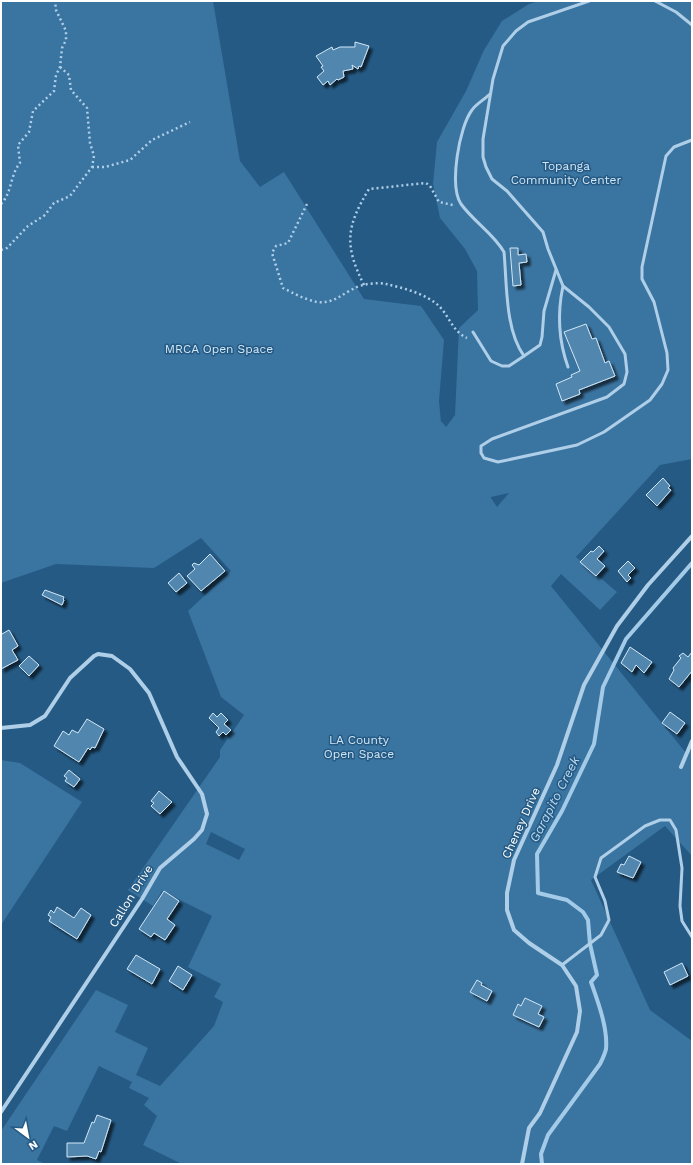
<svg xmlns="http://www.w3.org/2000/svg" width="693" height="1165" font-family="'Work Sans',sans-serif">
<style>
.green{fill:#3a74a1;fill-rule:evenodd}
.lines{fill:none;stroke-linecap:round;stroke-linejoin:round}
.stream{stroke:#a3cbe8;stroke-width:4}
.building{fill:#5186ae;stroke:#d2e7f6;filter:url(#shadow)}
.path{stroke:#afcfe8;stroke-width:2.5;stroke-dasharray:2 3;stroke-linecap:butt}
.lane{stroke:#afcfe8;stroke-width:3}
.street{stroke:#afcfe8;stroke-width:4}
.labels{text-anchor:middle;stroke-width:3;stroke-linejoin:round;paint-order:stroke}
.park-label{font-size:12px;fill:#d2e7f6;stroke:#255a84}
.street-label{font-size:12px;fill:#fff;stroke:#255a84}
.water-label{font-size:13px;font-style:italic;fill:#bad9ef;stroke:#255a84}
</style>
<defs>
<filter id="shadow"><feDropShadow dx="3.5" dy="3.5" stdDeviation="1" flood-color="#0009"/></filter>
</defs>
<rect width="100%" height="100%" fill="#255a84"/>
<g class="green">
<path d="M1 1H213L240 161 260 187 284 172 364 299 421 306 444 340 439 401 441 422H442L446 427 455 415 459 328 478 310 477 271 465 249 440 218 433 184 437 142 466 91 484 50 502 21 529 4 539 1H692V459L660 465 576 557 617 592 600 610 561 574 551 586 686 753 692 749V856L665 826 591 880 650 1010 692 1041V1164H182L143 1145 157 1116 144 1105 149 1098 129 1088 132 1082 99 1066 67 1131 54 1126 37 1160 45 1164H1V1131L96 990 128 1005 115 1032 148 1048 136 1075 160 1086 214 1026 223 1002 214 997 221 984 188 967 212 916 162 891 153 906 128 890 220 757V750L244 715 221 697 188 611 231 571 201 538 154 568 56 564 1 583ZM509 493 497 507 491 498V497ZM211 832 245 849 239 860 206 844Z"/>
<path d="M1 760 20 763 82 802 1 925Z"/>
</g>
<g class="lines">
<path class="stream" d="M542 1164 541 1154 548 1135 600 1064C602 1060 605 1054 606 1049 608 1028 598 1002 591 982L597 975 590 944 588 920 583 912 567 900 538 893 537 854 562 811 594 744 603 687 626 639 692 563"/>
</g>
<g class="building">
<path d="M355 42 369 46 361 67 359 66 358 69 352 65 353 69 343 71 344 77 338 80 337 79 330 85 328 81 323 85 317 77 324 71 321 67 323 66 316 56 332 47 333 50 340 47H355Z"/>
<path d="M510 248H518V255L526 254 527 262 519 263 521 285 513 286Z"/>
<path d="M586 324 592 339 596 338 605 363 609 361 615 376 579 390 580 394 562 401 556 384 572 377 571 375 580 371 564 332Z"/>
<path d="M663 478 670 486 668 488 671 490 657 506 646 495Z"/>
<path d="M599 546 604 551 597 559 605 566 596 576 580 562 591 551 593 552Z"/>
<path d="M210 554 225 571 201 591 187 576 195 569 192 565 194 563 199 565Z"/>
<path d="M628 561 635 568 628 575 631 578 627 582 618 571Z"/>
<path d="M179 573 187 583 176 592 168 583Z"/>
<path d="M45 590 64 597 63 599 64 600 62 605 42 595Z"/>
<path d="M9 630 18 646 12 650 18 660 1 669V631L2 634Z"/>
<path d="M630 647 652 662 644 673 636 665 632 672 621 663Z"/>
<path d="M692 652V671L679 687 669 679 674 670 673 668 681 658 679 656 683 653 688 657Z"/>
<path d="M29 656 39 665 29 676 19 666Z"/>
<path d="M670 712 685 723 677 734 662 723Z"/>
<path d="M213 713 217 717 221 713 228 720 224 724 231 730 226 735 223 732 219 736 216 732 219 728 209 718Z"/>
<path d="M87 719 104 729 95 748 92 747 90 750 88 748 79 762 54 746 63 731 69 735 72 730 78 733Z"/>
<path d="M69 770 80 779 74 787 65 781 67 778 64 776Z"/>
<path d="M159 791 172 802 160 814 151 806 154 803 151 801Z"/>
<path d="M629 856 641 862 633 878 617 872 621 864 624 865Z"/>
<path d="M164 891 179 901 167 919 175 925 165 940 154 933 151 937 139 929Z"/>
<path d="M57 907 74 918 81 908 91 915 77 939 49 921 51 917 48 915 51 910 54 913Z"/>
<path d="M136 955 160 969 152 984 127 969Z"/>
<path d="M682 963 688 976 670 985 664 972Z"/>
<path d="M178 966 192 975 183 990 169 981Z"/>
<path d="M477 980 482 983 481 985 492 991 487 1001 470 992Z"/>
<path d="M525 998 542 1006 538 1014 544 1017 539 1027 513 1015 518 1004 521 1006Z"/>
<path d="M97 1115 111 1120 101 1152 99 1151 96 1159 87 1156 67 1157V1143H84L92 1122 94 1123Z"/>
</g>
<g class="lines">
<g class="path">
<path d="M92 167H105L130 160 152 140 190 122"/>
<path d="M1 204C12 193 10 175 20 163L18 145 29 132 33 111 54 91 56 75 60 67 62 48 66 40V31L56 10 55 1"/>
<path d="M307 204 288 243 276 246 272 253 283 288C293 293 306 300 317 302 332 304 341 295 353 289 361 284 377 282 386 284 404 288 426 294 439 306 449 316 453 332 467 338"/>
<path d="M1 250 7 248 28 226 45 215 54 203 70 196 92 167 94 156 90 143 87 108 71 90 69 75 60 67"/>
<path d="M364 285C344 245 346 227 369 189L426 183 430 186 439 202 453 205"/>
</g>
<g class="lane">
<path d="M589 1 528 22 516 31 503 46 493 79 483 139V157L486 167 492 179 507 191 543 232 548 249 563 286 589 307 609 327 625 354 627 372 624 384 607 397 492 439 481 446V453L484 458 498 462 577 445 604 432 650 400 662 384 668 370 667 353 654 302 642 279V267L666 156 674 147 692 140"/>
<path d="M655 1 676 12 692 25"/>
<path d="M490 94C485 99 476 104 472 110 459 127 449 186 461 204 474 222 493 233 504 252 507 284 505 330 524 356"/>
<path d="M563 286C557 314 558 339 568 367"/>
<path d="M473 332 491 361 502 366H509L524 356 540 345 542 337 544 311 556 270"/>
<path d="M562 965 601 935 609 920 605 901 595 877 601 858 645 826 660 820H670L676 830 682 868 680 906 682 921 692 937"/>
</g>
<g class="street">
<path d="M1 728 30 725 45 716 70 678 94 656 98 654 112 656 130 669 149 693 177 757 202 794 207 814 202 830 194 839 160 868 142 899 1 1112"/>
<path d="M681 767 692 741"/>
<path d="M522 1164 529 1128 540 1113 577 1032 580 1011 576 986 562 965 529 943 514 930 507 910V893L514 860 557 765 584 685 617 626 648 585 692 536"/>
</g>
</g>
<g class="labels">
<g class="park-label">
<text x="566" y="170">Topanga<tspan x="566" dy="14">Community Center</tspan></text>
<text x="219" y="353">MRCA Open Space</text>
<text x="359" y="744">LA County<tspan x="359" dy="14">Open Space</tspan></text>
</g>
<g class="street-label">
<text transform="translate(521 823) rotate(-66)" y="4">Cheney Drive</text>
<text transform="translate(131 896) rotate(-58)" y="4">Callon Drive</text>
</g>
<g class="water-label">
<text transform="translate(554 799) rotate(-63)" y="5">Garapito Creek</text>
</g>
</g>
<rect width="693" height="1165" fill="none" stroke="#ffffff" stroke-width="4"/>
<g transform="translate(28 1137) rotate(148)" stroke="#255a84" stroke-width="3" paint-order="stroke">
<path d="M0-3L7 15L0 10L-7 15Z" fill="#ffffff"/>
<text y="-6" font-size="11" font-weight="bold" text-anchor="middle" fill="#ffffff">N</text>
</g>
</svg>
